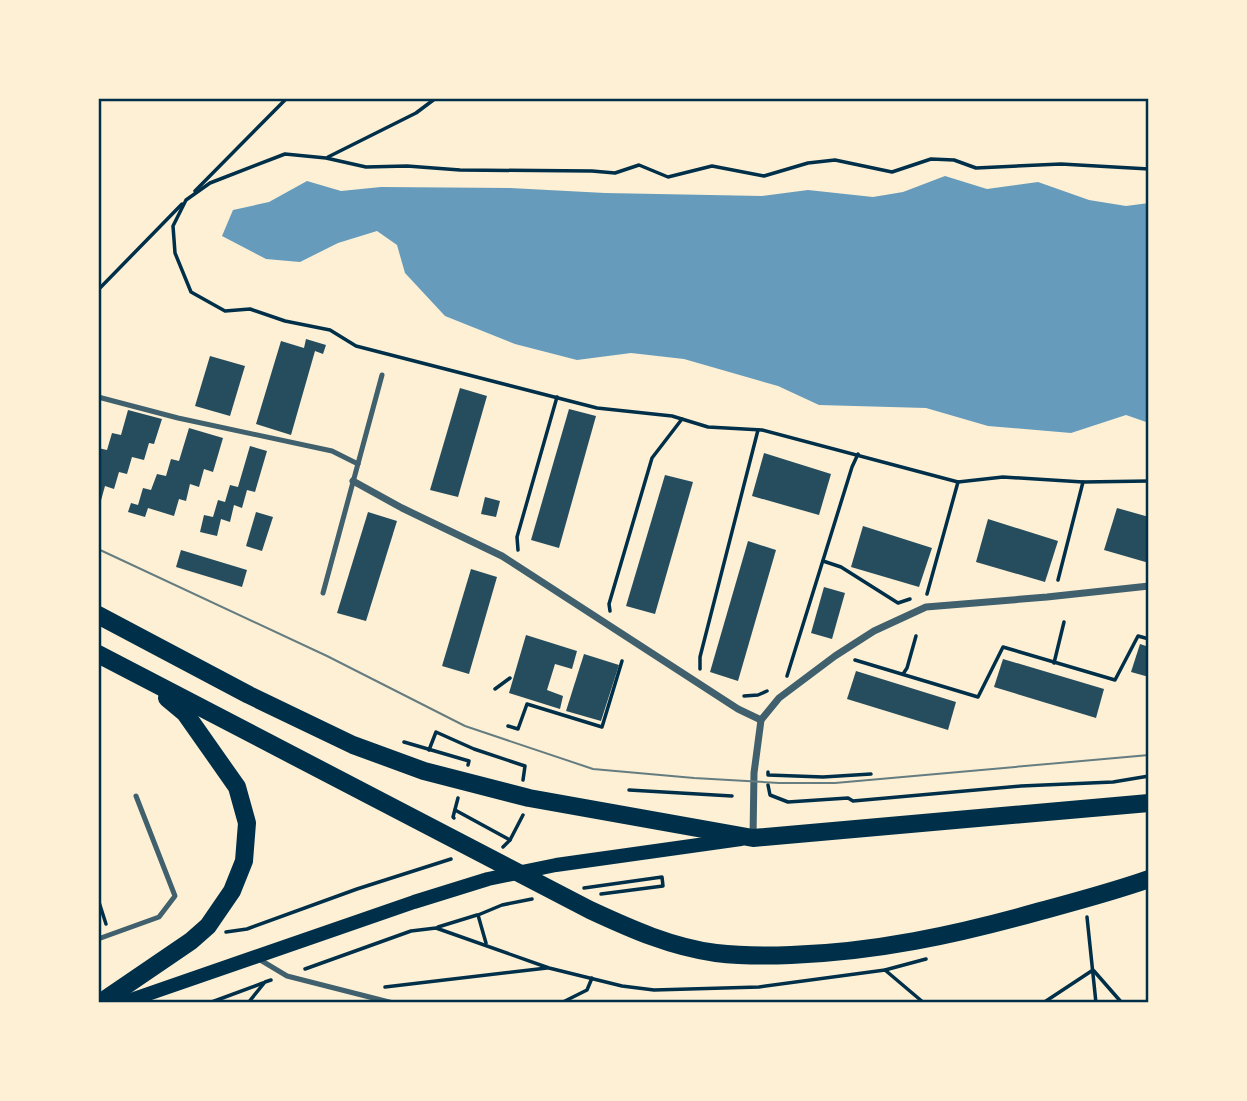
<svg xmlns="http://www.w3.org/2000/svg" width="1247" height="1101" font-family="Poppins,sans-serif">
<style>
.water{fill:#669bbc}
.building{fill:#264d5e}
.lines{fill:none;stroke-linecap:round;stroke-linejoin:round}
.path{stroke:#003049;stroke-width:3.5}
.service{stroke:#3f606c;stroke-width:5}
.minor{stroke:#3f606c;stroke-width:7}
.secondary{stroke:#003049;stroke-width:14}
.primary{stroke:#003049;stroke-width:18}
.tram{stroke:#657d81;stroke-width:2}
.neatline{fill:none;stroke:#003049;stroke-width:2.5}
</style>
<rect width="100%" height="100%" fill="#fdf0d5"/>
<path class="water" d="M945 176 987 189 1038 182 1089 200 1126 206 1149 203V423L1126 415 1071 433 988 426 926 408 819 405 778 386 684 359 631 353 577 360 515 344 445 316 405 273 397 245 377 231 338 243 300 262 266 259 222 236 233 210 269 202 307 181 341 191 381 187 510 188 605 193 762 196 808 190 873 197 903 192Z"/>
<g class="building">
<path d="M306 339 326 345 323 354 315 351 291 435 256 424 281 341 304 348Z"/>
<path d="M210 356 245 366 230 416 195 406Z"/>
<path d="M460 388 487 396 458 497 430 490Z"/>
<path d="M569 409 596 416 559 548 531 540Z"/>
<path d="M128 410 162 419 154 444 149 443 144 460 132 457 127 474 119 472 114 489 105 486 100 504 98 503V448L107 450 112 433 121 435Z"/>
<path d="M189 428 223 438 213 472 204 469 199 487 190 484 186 501 179 499 174 516 148 508 145 517 128 512 131 503 138 505 143 488 151 490 157 474 166 476 171 459 179 461Z"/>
<path d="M250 446 267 451 255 492 247 490 242 508 234 505 230 522 221 519 217 536 200 532 204 515 213 517 218 500 225 502 230 485 238 487Z"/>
<path d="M764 453 831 474 819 515 752 496Z"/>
<path d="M665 475 693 482 655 614 626 606Z"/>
<path d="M485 497 500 501 496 517 481 514Z"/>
<path d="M1117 508 1149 517V563L1104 550Z"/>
<path d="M256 512 273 517 262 551 246 546Z"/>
<path d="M368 512 397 521 366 621 337 613Z"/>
<path d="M988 519 1058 541 1045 582 976 562Z"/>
<path d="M863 526 932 548 919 587 851 567Z"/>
<path d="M748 541 776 550 738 681 710 672Z"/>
<path d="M181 550 247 570 242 587 176 567Z"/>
<path d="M471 569 497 577 469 674 442 666Z"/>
<path d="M824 587 845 593 832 639 811 633Z"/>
<path d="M526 635 577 651 572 669 555 664 547 690 563 696 560 709 509 693Z"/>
<path d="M1140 644 1149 647V677L1131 672Z"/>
<path d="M584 654 619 665 601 721 566 711Z"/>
<path d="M1003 659 1104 689 1096 718 994 687Z"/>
<path d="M856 671 956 702 948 730 847 699Z"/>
</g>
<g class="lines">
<g class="path">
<path d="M328 157 416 113 436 98"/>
<path d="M1149 169 1061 164 976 168 954 160 931 159 892 172 835 160 808 163 764 176 712 166 668 177 639 165 615 173 592 171 460 170 407 166 366 167 326 158 285 154 210 183 186 200 173 226 175 253 191 292 225 311 250 309 285 321 330 330 356 346 597 408 672 416 708 427 762 430 958 482 1003 477 1083 482 1149 481"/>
<path d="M195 191 287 98"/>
<path d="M98 290 182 204"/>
<path d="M518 550 517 537 557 397"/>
<path d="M823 561 841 567 898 603 910 599"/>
<path d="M1058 580 1083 482"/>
<path d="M927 594 958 482"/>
<path d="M610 611 609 604 652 458 682 419"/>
<path d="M855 660 978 697 1003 647 1115 680 1138 636 1149 639"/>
<path d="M1054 663 1064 622"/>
<path d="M700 669V657L758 430"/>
<path d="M903 674 907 668 916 636"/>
<path d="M787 676 852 467 858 454"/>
<path d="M495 689 510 678"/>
<path d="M744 696 758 695 767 691"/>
<path d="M508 726 518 729 527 704 602 727 622 661"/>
<path d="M404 742 469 761 468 765"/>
<path d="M429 750 436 732 474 749 525 766 523 780"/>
<path d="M768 772V775L823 777 871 774"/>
<path d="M768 785 770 795 788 802 848 798 853 801 1021 786 1113 782 1149 776"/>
<path d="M629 790 732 796"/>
<path d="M455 810 510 840"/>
<path d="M454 818 453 817 458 798"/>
<path d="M503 847 510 840 523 815"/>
<path d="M584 888 662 877 663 886 601 894"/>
<path d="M98 899 106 924"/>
<path d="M1087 917 1096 1003"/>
<path d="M438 927 477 915"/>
<path d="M226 932 247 929 357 889 451 859"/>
<path d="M486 943 478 915 502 905 532 899"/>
<path d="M305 969 411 931 436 928 549 968 622 986 654 990 759 987 885 970 926 959"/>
<path d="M885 970 924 1003"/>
<path d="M1094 971 1122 1003"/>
<path d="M385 987 547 968"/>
<path d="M209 1003 263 983"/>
<path d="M248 1003 265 982 271 980"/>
<path d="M561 1003 587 990 592 978"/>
<path d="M1043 1003 1093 970"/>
</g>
<g class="service">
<path d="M98 397 178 418 332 451 358 464"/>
<path d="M323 593 382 375"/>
<path d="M98 939 159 917 175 896 136 796"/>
<path d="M257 958 287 976 393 1003"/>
</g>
<g class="minor">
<path d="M353 481 402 508 502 556 738 709 761 720"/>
<path d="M753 837 754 773 761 720 779 698 835 656 874 631 926 607 1047 597 1149 586"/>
</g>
<path class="secondary" d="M122 1003 414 902 488 879 556 865 741 839"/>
<g class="primary">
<path d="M98 615 249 695 353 745 424 771 529 798 753 838 1149 803"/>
<path d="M98 654 590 910C631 929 671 947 716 953 741 956 766 956 791 955 875 952 955 935 1037 912 1074 902 1112 892 1149 879"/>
<path d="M100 1003 191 941 208 926 232 891 244 861 247 823 237 787 185 713 167 698"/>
</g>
<path class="tram" d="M98 549 327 656 465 726 593 769 694 778 779 783H835L1149 755"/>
</g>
<rect width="1247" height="1101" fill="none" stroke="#fdf0d5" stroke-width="200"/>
<rect x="100" y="100" width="1047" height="901" class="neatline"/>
</svg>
